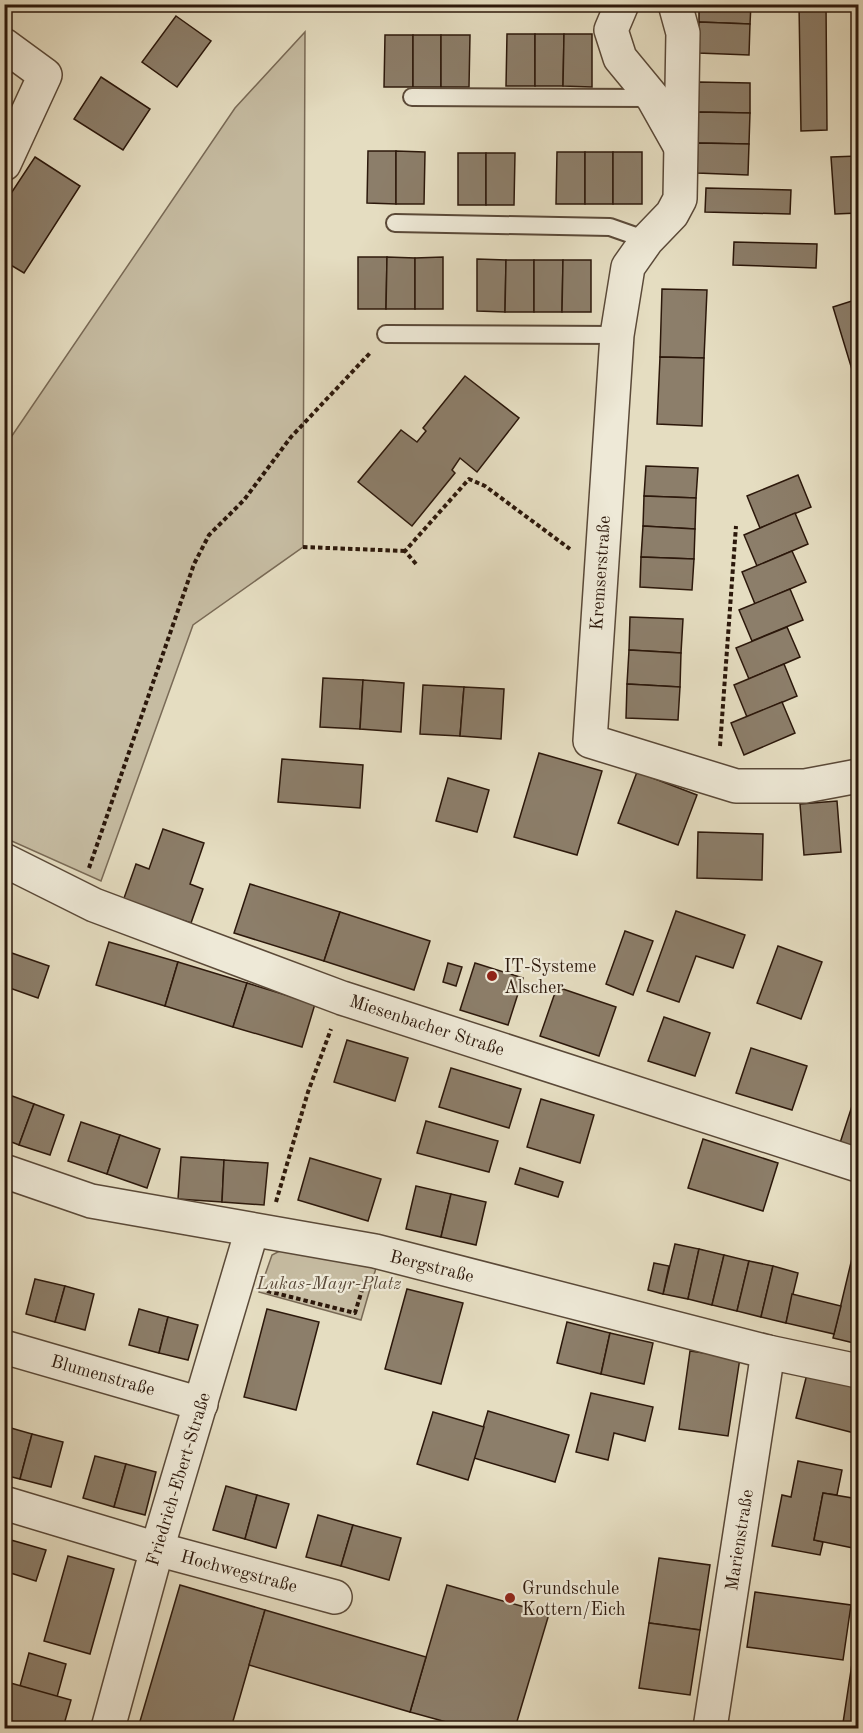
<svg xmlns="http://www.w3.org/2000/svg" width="863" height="1733" font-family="'Old Standard TT',serif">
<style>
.green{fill:#c6bca2;stroke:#796a56;stroke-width:1.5}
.building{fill:#8c7e6a;stroke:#2c180b;stroke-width:1.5}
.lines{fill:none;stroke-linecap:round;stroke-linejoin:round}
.lane-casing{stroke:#5a4938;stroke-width:20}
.street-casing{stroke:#5a4938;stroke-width:36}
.path{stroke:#2c180b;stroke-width:4;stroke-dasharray:4.5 3;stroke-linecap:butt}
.lane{stroke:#eee9d7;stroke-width:16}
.street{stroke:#eee9d7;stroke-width:33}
.poi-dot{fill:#8f2418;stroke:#eee9d7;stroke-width:2}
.labels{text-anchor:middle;stroke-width:4.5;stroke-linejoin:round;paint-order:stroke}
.street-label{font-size:18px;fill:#2c180b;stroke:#eee9d7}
.poi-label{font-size:18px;fill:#2c180b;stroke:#eee9d7;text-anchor:start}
.park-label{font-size:18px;font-style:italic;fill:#5a4938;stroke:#eee9d7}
</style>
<rect width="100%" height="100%" fill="#e5ddc1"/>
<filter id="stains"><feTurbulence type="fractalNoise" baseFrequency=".00333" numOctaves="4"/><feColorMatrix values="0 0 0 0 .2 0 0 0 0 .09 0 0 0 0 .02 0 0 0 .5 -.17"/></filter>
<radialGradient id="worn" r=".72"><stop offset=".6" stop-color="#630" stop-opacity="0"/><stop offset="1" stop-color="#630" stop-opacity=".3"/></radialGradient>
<g class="green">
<path d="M305 32 303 547 193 625 101 881 5 838V446L235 108Z"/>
<path d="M291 1245 376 1268 361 1320 259 1292 272 1255Z"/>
</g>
<g class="building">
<path d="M699 4H751L750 24 699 22Z"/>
<path d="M799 4H826L827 130 801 131Z"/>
<path d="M176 16 211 41 177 87 142 62Z"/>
<path d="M699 22 750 24 749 55 698 53Z"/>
<path d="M507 34H535V86H506Z"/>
<path d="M535 34H564L563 86H535Z"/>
<path d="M564 34H592V87L563 86Z"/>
<path d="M385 35H413V87H384Z"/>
<rect x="413" y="35" width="28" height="52"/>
<path d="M441 35H470L469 87H441Z"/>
<path d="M101 77 150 109 123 150 74 119Z"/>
<path d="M699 82 750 83V113L698 112Z"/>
<path d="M698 112 750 113 749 144 698 143Z"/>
<path d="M698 143 749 144 748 175 697 173Z"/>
<path d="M368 151H396V204L367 203Z"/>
<path d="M396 151 425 152 424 204H396Z"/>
<path d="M557 152H585V204H556Z"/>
<rect x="585" y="152" width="28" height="52"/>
<rect x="613" y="152" width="29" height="52"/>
<rect x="458" y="153" width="28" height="52"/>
<path d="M486 153H515L514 205H486Z"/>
<path d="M858 156V213L835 214 831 157Z"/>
<path d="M35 157 80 186 24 273 4 261V204Z"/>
<path d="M706 188 791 190 790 214 705 212Z"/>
<path d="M734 242 817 244 816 268 733 265Z"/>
<path d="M358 257H387L386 309H358Z"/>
<path d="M387 257 415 258V309H386Z"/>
<path d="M443 257V309H415V258Z"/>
<path d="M477 259 506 260 505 312 477 311Z"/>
<path d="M506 260H534V312H505Z"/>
<path d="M534 260H563L562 312H534Z"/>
<path d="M563 260H591V312H562Z"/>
<path d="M662 289 707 290 704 358 660 357Z"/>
<path d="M858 299V372L853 373 833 307Z"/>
<path d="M660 357 704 358 702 426 657 424Z"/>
<path d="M465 376 519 418 477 472 460 458 452 470 455 473 412 526 358 482 401 430 417 442 426 431 423 428Z"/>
<path d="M646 466 698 468 696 498 644 496Z"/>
<path d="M798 475 811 507 760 528 747 496Z"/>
<path d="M644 496 696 498 695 529 643 526Z"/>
<path d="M795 513 808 544 757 566 744 535Z"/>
<path d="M643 526 695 529 694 559 641 557Z"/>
<path d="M792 551 806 582 755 604 742 572Z"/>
<path d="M641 557 694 559 692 590 640 587Z"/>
<path d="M858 582V605L853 583Z"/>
<path d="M790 589 803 620 752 641 739 610Z"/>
<path d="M630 617 683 619 681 653 629 650Z"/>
<path d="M787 627 800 657 749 679 736 648Z"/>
<path d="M629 650 681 653 680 687 627 684Z"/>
<path d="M784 664 797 696 747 717 734 685Z"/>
<path d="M323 678 363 680 360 729 320 727Z"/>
<path d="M363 680 404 683 401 732 360 729Z"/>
<path d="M627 684 680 687 678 720 626 718Z"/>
<path d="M423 685 464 687 460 736 420 734Z"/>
<path d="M464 687 504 689 501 739 460 736Z"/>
<path d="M782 702 795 733 744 755 731 723Z"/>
<path d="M539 753 602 771 577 855 514 837Z"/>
<path d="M282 759 363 765 360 808 278 802Z"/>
<path d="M637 772 697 795 678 845 618 823Z"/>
<path d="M448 778 489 790 477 832 436 821Z"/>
<path d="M837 801 841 852 804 855 800 804Z"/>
<path d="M163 829 204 843 190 884 203 889 191 923 123 901 136 864 149 869Z"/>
<path d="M698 832 763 834 762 880 697 878Z"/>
<path d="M250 884 340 912 324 961 234 933Z"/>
<path d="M676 911 745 935 733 968 696 956 679 1002 647 991Z"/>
<path d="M340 912 430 941 414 990 324 961Z"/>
<path d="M625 931 653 941 633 995 606 984Z"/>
<path d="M109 942 178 962 165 1006 96 985Z"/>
<path d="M778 946 822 962 801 1019 757 1003Z"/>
<path d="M6 951 49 966 38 998 4 986Z"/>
<path d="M178 962 247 983 233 1027 165 1006Z"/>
<path d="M448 963 462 967 456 986 443 982Z"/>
<path d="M475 963 523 978 508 1025 460 1010Z"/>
<path d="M247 983 315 1004 302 1047 233 1027Z"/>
<path d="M557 987 616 1007 599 1056 540 1036Z"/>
<path d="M664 1017 710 1033 695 1076 648 1061Z"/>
<path d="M347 1040 408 1058 395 1101 334 1082Z"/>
<path d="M751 1048 807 1066 792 1110 736 1093Z"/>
<path d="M451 1068 521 1089 509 1128 439 1107Z"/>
<path d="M4 1093 34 1104 19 1145 4 1139Z"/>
<path d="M541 1099 594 1115 580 1163 527 1147Z"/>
<path d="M853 1103 858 1105V1152L839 1146Z"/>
<path d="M34 1104 64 1115 50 1155 19 1145Z"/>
<path d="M426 1121 498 1141 489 1172 417 1153Z"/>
<path d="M81 1122 120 1135 107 1174 68 1161Z"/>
<path d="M120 1135 160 1149 147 1188 107 1174Z"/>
<path d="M703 1139 778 1163 763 1211 688 1188Z"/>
<path d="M181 1157 224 1160 222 1202 178 1199Z"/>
<path d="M310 1158 381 1179 368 1221 298 1200Z"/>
<path d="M224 1160 268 1163 264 1205 222 1202Z"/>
<path d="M520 1168 563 1182 558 1197 515 1184Z"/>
<path d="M416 1186 451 1194 441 1237 406 1229Z"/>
<path d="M451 1194 486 1202 476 1245 441 1237Z"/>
<path d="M858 1233V1344L833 1338Z"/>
<path d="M675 1244 699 1249 688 1299 663 1294Z"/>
<path d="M699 1249 724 1255 712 1305 688 1299Z"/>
<path d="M724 1255 749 1261 737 1311 712 1305Z"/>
<path d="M749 1261 773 1266 761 1317 737 1311Z"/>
<path d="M654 1263 669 1266 663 1294 648 1290Z"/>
<path d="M773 1266 798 1273 786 1323 761 1317Z"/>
<path d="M35 1279 65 1286 55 1322 26 1314Z"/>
<path d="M65 1286 94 1294 85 1330 55 1322Z"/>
<path d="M407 1289 463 1303 441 1384 385 1369Z"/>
<path d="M792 1294 841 1306 834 1334 786 1323Z"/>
<path d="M139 1309 168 1317 159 1353 129 1345Z"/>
<path d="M267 1309 319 1322 296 1410 244 1397Z"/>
<path d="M168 1317 198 1325 188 1360 159 1353Z"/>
<path d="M567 1322 610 1333 601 1374 557 1363Z"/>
<path d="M610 1333 653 1343 644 1384 601 1374Z"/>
<path d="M690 1351 740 1358 728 1436 679 1429Z"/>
<path d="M807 1374 858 1387V1434L796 1418Z"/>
<path d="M591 1393 653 1407 645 1441 614 1433 608 1460 576 1452Z"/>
<path d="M488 1411 569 1435 555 1482 474 1458Z"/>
<path d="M433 1412 484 1427 468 1480 417 1464Z"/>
<path d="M4 1426 32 1434 20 1479 4 1475Z"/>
<path d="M32 1434 63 1442 51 1487 20 1479Z"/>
<path d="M95 1456 126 1464 114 1507 83 1498Z"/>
<path d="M798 1461 842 1470 837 1495 823 1493 814 1540 823 1542 820 1555 772 1546 782 1495 791 1497Z"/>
<path d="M126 1464 156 1472 145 1515 114 1507Z"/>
<path d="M226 1486 257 1495 245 1539 213 1530Z"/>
<path d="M823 1493 858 1499V1549L814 1540Z"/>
<path d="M257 1495 289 1504 276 1548 245 1539Z"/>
<path d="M318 1515 353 1525 341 1566 306 1557Z"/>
<path d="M353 1525 401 1538 389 1580 341 1566Z"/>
<path d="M4 1538 46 1550 36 1581 4 1571Z"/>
<path d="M68 1556 114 1569 90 1654 44 1641Z"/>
<path d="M659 1558 710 1565 700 1630 649 1623Z"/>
<path d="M180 1585 265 1610 231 1728H138Z"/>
<path d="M447 1585 549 1614 515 1728H468L410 1712Z"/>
<path d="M755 1592 851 1605 843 1660 747 1647Z"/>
<path d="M265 1610 426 1657 410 1712 249 1665Z"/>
<path d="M649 1623 700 1630 690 1695 639 1688Z"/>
<path d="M858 1624V1726L843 1723Z"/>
<path d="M29 1653 66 1664 57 1697 20 1686Z"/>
<path d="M7 1682 71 1700 63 1728H36L4 1719Z"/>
<path d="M4 1719 36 1728H4Z"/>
</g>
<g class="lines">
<g class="lane-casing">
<g id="lane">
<path d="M412 97 652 98"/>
<path d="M395 223 610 227 647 240"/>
<path d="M386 334 617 335"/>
</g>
</g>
<g class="street-casing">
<g id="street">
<path d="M622 4 611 30 620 58 653 98 680 146"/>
<path d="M675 4 683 33 680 199 672 214 647 240 628 267 617 335 590 741 736 786H805L858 776"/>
<path d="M4 45 45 75 4 164"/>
<path d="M4 860 94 905 342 998 858 1165"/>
<path d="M4 1171 91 1201 375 1251 768 1352 858 1371"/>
<path d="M4 1347 201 1404"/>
<path d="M4 1503 157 1549 335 1597"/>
<path d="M108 1728 157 1549 252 1230"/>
<path d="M710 1728 768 1352"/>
</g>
</g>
<g class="path">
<path d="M303 547 405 551"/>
<path d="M416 564 405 551 469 479 485 486 570 549"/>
<path d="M720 746 736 526"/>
<path d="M89 868 194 564 209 535 244 500 291 437 370 353"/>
<path d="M276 1202 308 1092 331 1029"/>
<path d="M267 1291 355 1313 365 1280"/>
</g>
<use href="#lane" class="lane"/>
<use href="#street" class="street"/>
</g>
<g class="poi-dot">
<circle cx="492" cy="976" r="6"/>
<circle cx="510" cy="1598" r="6"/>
</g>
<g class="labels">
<g class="street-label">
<text transform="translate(600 573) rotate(-86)" y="6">Kremserstraße</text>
<text transform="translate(427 1025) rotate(18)" y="6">Miesenbacher Straße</text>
<text transform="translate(432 1266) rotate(14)" y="6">Bergstraße</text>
<text transform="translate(103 1375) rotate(16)" y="6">Blumenstraße</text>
<text transform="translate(178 1479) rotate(-73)" y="6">Friedrich-Ebert-Straße</text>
<text transform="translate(739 1540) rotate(-81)" y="6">Marienstraße</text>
<text transform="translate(239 1571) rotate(15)" y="6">Hochwegstraße</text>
</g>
<g class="poi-label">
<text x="504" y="972">IT-Systeme<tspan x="504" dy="21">Alscher</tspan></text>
<text x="522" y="1594">Grundschule<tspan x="522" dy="21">Kottern/Eich</tspan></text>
</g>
<g class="park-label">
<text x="329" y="1289">Lukas-Mayr-Platz</text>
</g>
</g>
<rect width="863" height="1733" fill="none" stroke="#e5ddc1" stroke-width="24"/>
<rect x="6" y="6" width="851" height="1721" fill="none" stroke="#2c180b" stroke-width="3"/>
<rect x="12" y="12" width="839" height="1709" fill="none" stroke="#2c180b" stroke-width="1.5"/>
<rect width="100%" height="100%" filter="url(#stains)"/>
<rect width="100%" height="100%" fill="url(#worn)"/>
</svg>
